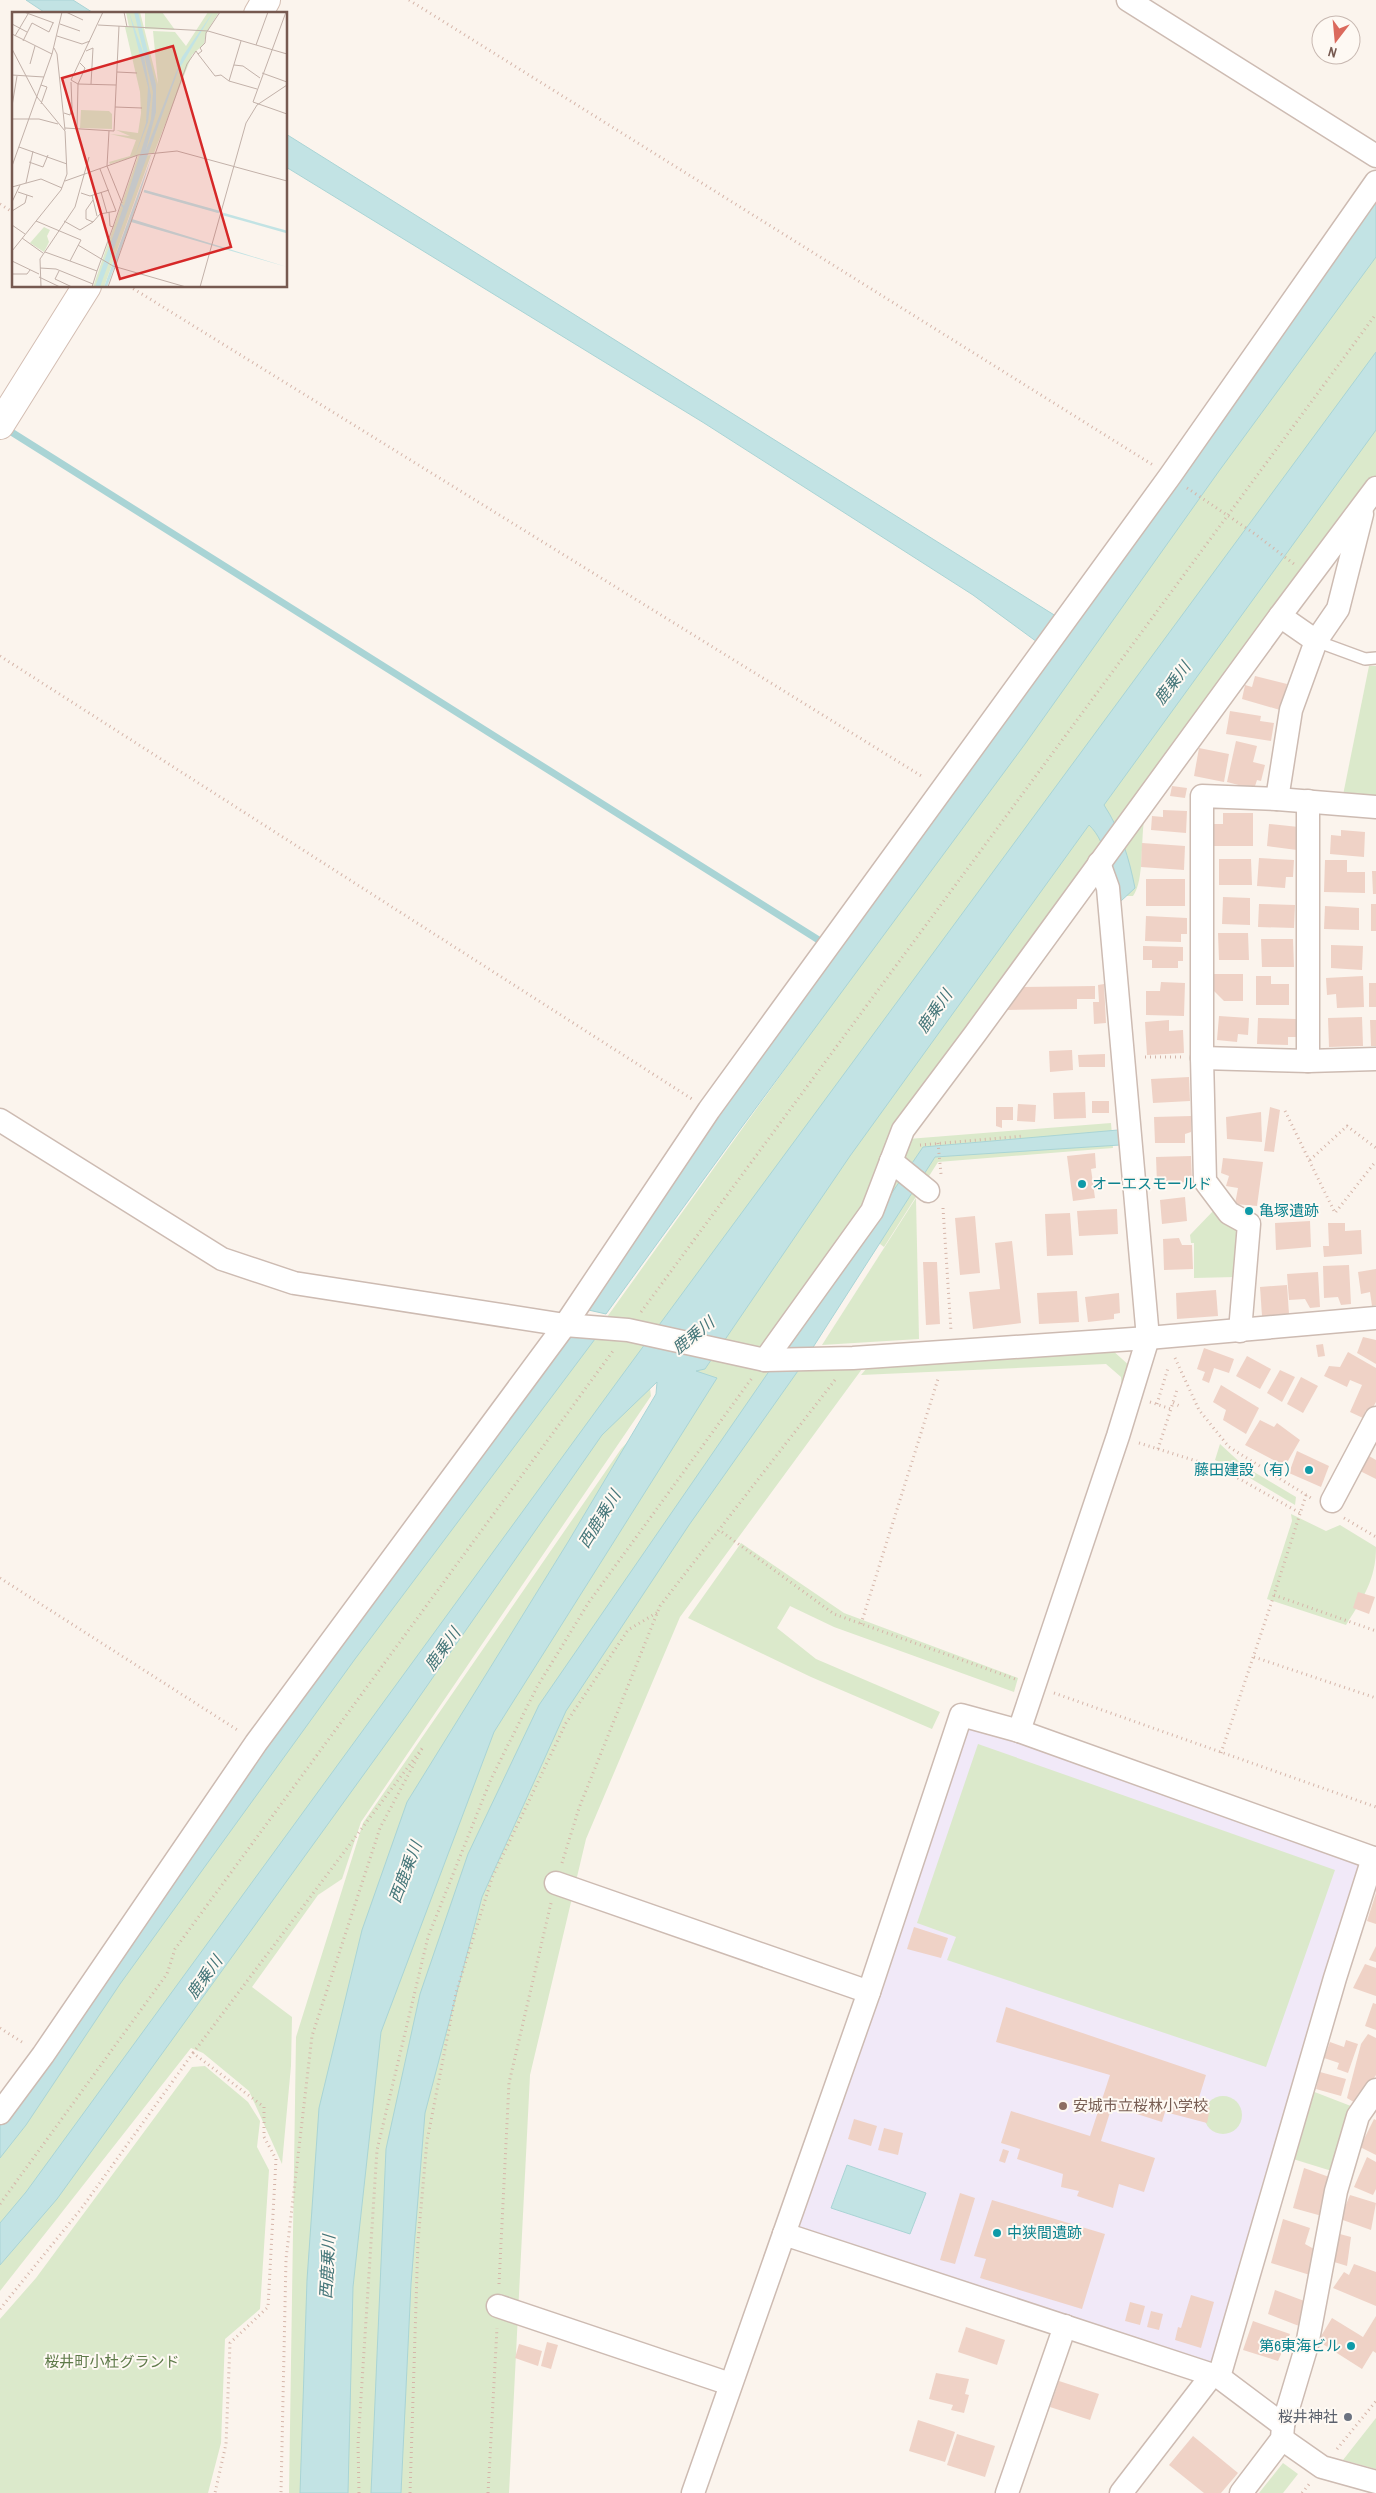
<svg xmlns="http://www.w3.org/2000/svg" width="1376" height="2493" font-family="'Archivo Narrow','Noto Sans JP',sans-serif">
<style>
.education{fill:#f1e9f8}
.green{fill:#dbe9cb}
.water{fill:#c2e3e4;stroke:#a9d4d5}
.lines{fill:none;stroke-linecap:round;stroke-linejoin:round}
.stream{stroke:#a9d4d5;stroke-width:7}
.building{fill:#efd2c6}
.lane-casing{stroke:#cdbbb2;stroke-width:14}
.street-casing{stroke:#cdbbb2;stroke-width:25}
.secondary-casing{stroke:#d3bdb2;stroke-width:30}
.path{stroke:#d5b5a9;stroke-width:3;stroke-dasharray:1 4;stroke-linecap:butt}
.lane{stroke:#fff;stroke-width:11}
.street{stroke:#fff;stroke-width:22}
.secondary{stroke:#fff;stroke-width:28}
.culture-dot{fill:#0f9aa8;stroke:#fef9f3;stroke-width:2}
.education-dot{fill:#8d6e63;stroke:#fef9f3;stroke-width:2}
.worship-dot{fill:#6b7280;stroke:#fef9f3;stroke-width:2}
.labels{text-anchor:middle;stroke-width:4;stroke-linejoin:round;paint-order:stroke}
.culture-label{font-size:15px;fill:#0d838f;stroke:#fef9f3;text-anchor:start}
.education-label{font-size:15px;fill:#785e54;stroke:#fef9f3;text-anchor:start}
.park-label{font-size:15px;fill:#5e7a49;stroke:#fef9f3}
.worship-label{font-size:15px;fill:#5b616d;stroke:#fef9f3;text-anchor:end}
.water-label{font-size:16px;font-style:italic;fill:#457679;stroke:#fef9f3}
.inset-river{fill:none;stroke:#c2e3e4;stroke-width:2.5}
.inset-road{fill:none;stroke:#c2b1a9;stroke-width:1}
.view{fill:#d62828;fill-opacity:0.15;stroke:#d62828;stroke-width:2.5}
.inset-edge{fill:none;stroke:#765950;stroke-width:2.5}
</style>
<rect width="100%" height="100%" fill="#fbf4ed"/>
<path class="education" d="M961 1715 1373 1858 1219 2377 784 2234Z"/>
<g class="green">
<path d="M1376 246V475L1207 703 870 1199 760 1349 607 1317Z"/>
<path d="M1369 666H1376V798L1343 795Z"/>
<path d="M1145 815C1140 837 1145 880 1133 896H1116L1119 843Z"/>
<path d="M1111 1123 1113 1148 938 1162 884 1247 864 1232 908 1139Z"/>
<path d="M916 1198 919 1339 822 1345Z"/>
<path d="M1216 1208 1237 1228 1240 1234 1235 1277 1194 1278V1243H1191L1190 1235Z"/>
<path d="M565 1329 616 1341 644 1342 651 1396 361 1822 342 1879 318 1895 252 1987 292 2017 291 2066 282 2164 249 2091 203 2053 191 2048 0 2291V2115Z"/>
<path d="M1111 1349 1132 1368 1122 1396 1121 1377 1106 1364 861 1375 866 1369Z"/>
<path d="M705 1358 798 1369H862L680 1617 586 1839 530 2075 509 2493H289L296 2037 363 1823 621 1449Z"/>
<path d="M1220 1444 1244 1466 1296 1497 1295 1505 1240 1472 1215 1460Z"/>
<path d="M1291 1514 1326 1531 1340 1525 1376 1547C1376 1580 1363 1598 1346 1625L1267 1599 1292 1521Z"/>
<path d="M741 1543 844 1613 1018 1678 1014 1692 834 1627 790 1606 777 1628 816 1659 940 1712 932 1729 811 1677 688 1618Z"/>
<path d="M978 1744 1335 1870 1266 2067 947 1960 956 1937 917 1923Z"/>
<path d="M205 2066 248 2102 260 2121 257 2147 269 2170 260 2309 225 2339 221 2443 208 2493H0V2319L36 2278 192 2067Z"/>
<path d="M1312 2091 1356 2108 1335 2172 1293 2159Z"/>
<circle cx="1223" cy="2115" r="19"/>
<path d="M1376 2418V2469L1343 2460Z"/>
<path d="M1283 2463 1298 2474 1283 2493H1259Z"/>
</g>
<g class="water">
<path d="M26 0H73L95 14H47Z"/>
<path d="M286 134 1067 623 1376 192V257L1219 471 1025 744 733 1139 606 1314 584 1309 780 1022 1048 650 973 595 704 423 286 167Z"/>
<path d="M1376 352V430L1104 805C1121 831 1129 858 1135 888L1121 901C1109 878 1109 844 1089 825L850 1156 705 1369 696 1371 717 1378 494 1732 381 2032 353 2287 348 2493H300L307 2280 319 2108 362 1930 407 1802 568 1542 656 1394 657 1382 602 1435 406 1716 57 2199 0 2265V2223L26 2192 620 1378Z"/>
<path d="M1118 1130 1120 1145 935 1157 810 1352H784L923 1147Z"/>
<path d="M570 1330 598 1335 355 1659 120 1984 26 2125 0 2158V2121L171 1874Z"/>
<path d="M772 1367 800 1368 689 1525 566 1711 482 1897 425 2113 411 2284 401 2493H371L386 2149 420 1994 468 1854 539 1705Z"/>
<path d="M847 2165 926 2193 910 2234 831 2208Z"/>
</g>
<g class="lines">
<path class="stream" d="M5 428 825 944"/>
</g>
<g class="building">
<path d="M1255 676 1287 684 1280 710 1242 699 1245 685 1252 687Z"/>
<path d="M1230 711 1261 716 1260 721 1274 723 1271 741 1226 734Z"/>
<path d="M1236 741 1257 746 1253 762 1265 765 1261 781 1257 780 1254 789 1227 782Z"/>
<path d="M1199 748 1229 754 1224 782 1194 776Z"/>
<path d="M1172 786 1187 788 1185 798 1170 796Z"/>
<path d="M1163 810 1187 811 1186 833 1151 830 1152 816 1163 817Z"/>
<path d="M1223 813H1253V846H1212V824H1223Z"/>
<path d="M1269 824 1299 827 1297 850 1267 846Z"/>
<path d="M1341 830 1365 832 1364 857 1330 854 1331 835 1341 836Z"/>
<path d="M1142 843 1185 846 1184 870 1141 867Z"/>
<path d="M1259 858 1294 860 1293 877H1286L1285 888 1257 886Z"/>
<path d="M1219 859H1251L1252 885H1219Z"/>
<path d="M1325 860H1347V872H1365V893L1324 892Z"/>
<path d="M1372 871H1376V894H1373Z"/>
<rect x="1146" y="879" width="39" height="27"/>
<path d="M1223 897 1250 898V925L1222 924Z"/>
<path d="M1259 904 1295 905 1294 928 1258 927Z"/>
<rect x="1371" y="904" width="5" height="27"/>
<path d="M1325 906 1359 908V930L1324 929Z"/>
<path d="M1146 916 1187 918V934H1181V942L1145 941Z"/>
<path d="M1218 933H1248L1249 960H1219Z"/>
<path d="M1261 939H1293L1294 967H1262Z"/>
<path d="M1331 945 1363 946 1362 970 1331 968Z"/>
<path d="M1143 946 1183 947V961H1178V968H1152V960H1143Z"/>
<path d="M1213 974H1243V1001H1224L1213 990Z"/>
<path d="M1256 976H1271V984H1289V1005H1256Z"/>
<path d="M1363 976 1364 1007 1337 1008 1336 994 1327 995 1326 978Z"/>
<path d="M1161 982 1185 983 1184 1016 1146 1015V991H1160Z"/>
<rect x="1369" y="983" width="7" height="24"/>
<path d="M1104 984 1106 1023 1094 1024 1093 1002H1099L1098 985Z"/>
<path d="M1095 986V999H1077V1009L1005 1010 1023 987Z"/>
<path d="M1219 1016 1249 1018 1248 1035 1238 1034 1237 1042 1217 1040Z"/>
<path d="M1362 1017 1363 1046 1329 1047 1328 1018Z"/>
<path d="M1258 1018 1296 1019V1037H1288V1045L1257 1044Z"/>
<path d="M1169 1020V1031L1183 1030 1184 1053 1147 1055 1145 1022Z"/>
<path d="M1370 1020H1376V1046H1371Z"/>
<path d="M1072 1050 1073 1070 1050 1072 1049 1051Z"/>
<path d="M1105 1054V1067H1079L1078 1055Z"/>
<path d="M1189 1077 1190 1101 1153 1103 1151 1079Z"/>
<path d="M1085 1092 1086 1118 1054 1119 1053 1093Z"/>
<rect x="1092" y="1101" width="17" height="12"/>
<path d="M1018 1104 1036 1105 1035 1122 1017 1121Z"/>
<path d="M996 1107H1013V1120H1002V1128L996 1126Z"/>
<path d="M1270 1107 1280 1110 1274 1152 1264 1151Z"/>
<path d="M1261 1112 1262 1142 1227 1139 1226 1117Z"/>
<path d="M1191 1116V1132L1185 1134V1143H1155L1154 1117Z"/>
<path d="M1095 1153 1096 1168 1091 1169 1095 1198 1073 1201 1067 1156Z"/>
<path d="M1191 1156 1192 1182 1157 1183 1156 1157Z"/>
<path d="M1223 1158 1263 1162 1257 1206 1235 1204 1238 1188 1226 1186 1229 1176 1221 1173Z"/>
<path d="M1185 1197 1187 1221 1162 1224 1160 1200Z"/>
<path d="M1117 1209 1118 1234 1079 1236 1077 1211Z"/>
<path d="M1070 1213 1073 1255 1047 1256 1045 1214Z"/>
<path d="M975 1216 980 1273 960 1275 955 1218Z"/>
<path d="M1310 1221 1311 1247 1276 1250 1275 1223Z"/>
<path d="M1328 1223H1345V1231L1361 1230 1362 1254 1324 1257 1323 1246H1329Z"/>
<path d="M1179 1238 1182 1245H1192L1193 1269 1164 1270 1163 1239Z"/>
<path d="M1012 1241 1021 1323 973 1329 969 1292 1000 1289 995 1243Z"/>
<path d="M923 1262H937L940 1324 926 1325Z"/>
<path d="M1349 1265 1351 1304 1341 1305 1338 1297 1324 1298 1323 1266Z"/>
<path d="M1376 1269V1305L1372 1306 1370 1292 1361 1294 1358 1272Z"/>
<path d="M1318 1272 1320 1307 1310 1308 1305 1299 1289 1300 1287 1274Z"/>
<path d="M1287 1285 1289 1314 1262 1316 1260 1287Z"/>
<path d="M1216 1290 1218 1316 1177 1319 1176 1293Z"/>
<path d="M1077 1291 1079 1322 1039 1324 1037 1293Z"/>
<path d="M1119 1293 1120 1313 1114 1314V1319L1088 1322 1085 1297Z"/>
<path d="M1363 1337 1376 1340V1364L1357 1353Z"/>
<path d="M1323 1344 1325 1356 1318 1357 1316 1345Z"/>
<path d="M1204 1348 1234 1359 1229 1373 1214 1368 1209 1383 1202 1380 1205 1372 1197 1369Z"/>
<path d="M1348 1352 1376 1368V1402L1371 1411 1366 1410 1363 1418 1350 1412 1362 1385 1350 1380 1347 1387 1324 1376 1329 1366 1340 1367Z"/>
<path d="M1247 1356 1271 1369 1260 1389 1236 1376Z"/>
<path d="M1280 1370 1295 1377 1282 1402 1267 1393Z"/>
<path d="M1301 1377 1318 1386 1303 1413 1287 1404Z"/>
<path d="M1221 1385 1259 1408 1246 1434 1223 1420 1226 1410 1213 1402Z"/>
<path d="M1260 1420 1274 1427 1277 1423 1300 1440 1285 1466 1245 1445Z"/>
<path d="M1297 1451 1329 1466 1321 1487 1289 1473Z"/>
<path d="M1369 1456 1376 1460V1479L1360 1471Z"/>
<path d="M1358 1592 1375 1597 1369 1614 1353 1608Z"/>
<path d="M1376 1893V1924L1367 1921Z"/>
<path d="M914 1927 948 1938 941 1958 907 1949Z"/>
<path d="M1376 1946V1962L1369 1960Z"/>
<path d="M1365 1964 1376 1968V1996L1353 1988Z"/>
<path d="M1373 2003 1376 2004V2030L1365 2026Z"/>
<path d="M1006 2007 1206 2075 1197 2104 1210 2108 1207 2123 1169 2113 1172 2102H1168L1162 2122 1112 2106 1101 2141 1155 2158 1144 2192 1119 2184 1113 2208 1077 2196 1079 2191 1061 2187 1063 2174 1017 2159 1020 2149 1001 2143 1011 2111 1090 2136 1110 2075 996 2042Z"/>
<path d="M1368 2034 1376 2038V2075L1357 2104 1347 2098 1361 2044Z"/>
<path d="M1346 2040 1358 2044 1348 2073 1337 2069 1339 2063 1324 2058 1330 2042 1344 2047Z"/>
<path d="M1320 2072 1346 2079 1341 2096 1316 2089Z"/>
<path d="M854 2119 877 2126 871 2146 848 2139Z"/>
<path d="M1374 2119 1376 2120V2155L1360 2147Z"/>
<path d="M884 2128 903 2133 898 2155 878 2150Z"/>
<path d="M1003 2149 1009 2151 1005 2163 999 2161Z"/>
<path d="M1367 2157 1376 2162V2189L1373 2195 1354 2187Z"/>
<path d="M1304 2168 1332 2178 1322 2216 1293 2208Z"/>
<path d="M960 2193 975 2198 955 2264 940 2260Z"/>
<path d="M1350 2195 1376 2203 1371 2230 1340 2219Z"/>
<path d="M992 2200 1105 2234 1082 2309 980 2278 986 2259 974 2256Z"/>
<path d="M1283 2219 1310 2228 1305 2244 1314 2249 1310 2275 1271 2263Z"/>
<path d="M1336 2233 1351 2237 1347 2266 1331 2261Z"/>
<path d="M1354 2264 1376 2272V2306L1333 2288 1344 2272 1349 2275Z"/>
<path d="M1275 2290 1307 2302 1299 2326 1268 2314Z"/>
<path d="M1191 2295 1214 2302 1201 2348 1175 2340 1178 2327 1181 2328Z"/>
<path d="M1130 2302 1145 2306 1140 2325 1125 2321Z"/>
<path d="M1151 2311 1163 2314 1159 2330 1147 2327Z"/>
<path d="M1376 2316V2353L1373 2351 1362 2369 1318 2341 1332 2318 1363 2337Z"/>
<path d="M1253 2321 1290 2334 1278 2361 1243 2350Z"/>
<path d="M966 2327 1005 2340 997 2365 958 2352Z"/>
<path d="M547 2342 558 2345 551 2369 541 2366Z"/>
<path d="M519 2344 542 2351 538 2366 515 2358Z"/>
<path d="M936 2373 969 2379 965 2394 969 2395 964 2413 951 2410 953 2405 929 2399Z"/>
<path d="M1059 2381 1099 2394 1090 2420 1050 2407Z"/>
<path d="M918 2420 955 2432 945 2462 909 2451Z"/>
<path d="M957 2434 995 2446 985 2477 947 2465Z"/>
<path d="M1193 2436 1238 2473 1221 2493H1204L1169 2465Z"/>
</g>
<g class="lines">
<g class="lane-casing">
<path id="lane" d="M1316 641 1365 659 1376 658"/>
</g>
<g class="street-casing">
<g id="street">
<path d="M1128 0 1376 156"/>
<path d="M1280 616 1376 488"/>
<path d="M1316 641 1338 609 1362 514"/>
<path d="M1308 801V1061"/>
<path d="M1202 1058 1308 1061 1376 1059"/>
<path d="M0 1120 222 1259 294 1283 565 1325 628 1330 765 1360 853 1358 1148 1338 1376 1318"/>
<path d="M891 1161 928 1191"/>
<path d="M1240 1331 1249 1224 1229 1213 1205 1181 1202 1058V796L1277 799 1376 807"/>
<path d="M765 1360 872 1211 903 1130 975 1034 1280 616 1316 641 1291 710 1277 799"/>
<path d="M1332 1501 1376 1418"/>
<path d="M1019 1731 1118 1436 1148 1338 1108 888 1099 863"/>
<path d="M556 1883 869 1992"/>
<path d="M0 2113 43 2055 256 1743 565 1325 709 1110 1170 476 1376 182"/>
<path d="M784 2234 1219 2377 1283 2425 1282 2439 1241 2493"/>
<path d="M498 2306 730 2384"/>
<path d="M1219 2377 1335 1978 1373 1858"/>
<path d="M1283 2425 1307 2345 1336 2191 1358 2116 1376 2090"/>
<path d="M1282 2439 1322 2467 1376 2482"/>
<path d="M693 2493 869 1992 961 1715 1019 1731 1376 1859"/>
<path d="M1007 2493 1065 2326"/>
<path d="M1121 2493 1212 2375"/>
</g>
</g>
<g class="secondary-casing">
<g id="secondary">
<path d="M258 14 266 0"/>
<path d="M0 425 87 286"/>
</g>
</g>
<g class="path">
<path d="M409 0 1153 465"/>
<path d="M0 204 14 213"/>
<path d="M129 286 923 777"/>
<path d="M1187 488 1255 534 1294 564"/>
<path d="M0 656 692 1099"/>
<path d="M1145 1057H1181"/>
<path d="M1285 1111 1335 1213 1376 1161"/>
<path d="M938 1143 941 1174"/>
<path d="M920 1145 1024 1136"/>
<path d="M1310 1160 1347 1126 1376 1148"/>
<path d="M943 1208 951 1331"/>
<path d="M641 1312 1376 314"/>
<path d="M1175 1358 1199 1410 1229 1447 1311 1498"/>
<path d="M1150 1402 1171 1409"/>
<path d="M1173 1403 1182 1407"/>
<path d="M1157 1404 1168 1368"/>
<path d="M1139 1443 1222 1469 1300 1513"/>
<path d="M1158 1449 1177 1390"/>
<path d="M1306 1495 1274 1595 1376 1631"/>
<path d="M1344 1518 1376 1537"/>
<path d="M722 1532 834 1614 1015 1679"/>
<path d="M0 1578 239 1731"/>
<path d="M861 1624 938 1379"/>
<path d="M1254 1657 1376 1698"/>
<path d="M1054 1693 1376 1807"/>
<path d="M1221 1753 1274 1595"/>
<path d="M562 1863 579 1808 660 1606 835 1380"/>
<path d="M0 2028 25 2044"/>
<path d="M193 2053 423 1747 380 1828 312 2036 286 2259 281 2493"/>
<path d="M0 2204 167 1974 175 1949 613 1351"/>
<path d="M499 2284 509 2083 551 1903"/>
<path d="M0 2309 81 2209 193 2053 264 2107V2137L276 2159 268 2307 230 2343 226 2444 215 2493"/>
<path d="M1337 2449 1376 2401"/>
<path d="M359 2493 358 2444 377 2150 428 1937 491 1779 537 1687 589 1602 752 1378"/>
<path d="M410 2493 418 2241 427 2141 456 1993 492 1878 566 1723 628 1630 658 1612"/>
<path d="M488 2493 497 2328"/>
<path d="M1302 2493 1310 2483"/>
</g>
<use href="#lane" class="lane"/>
<use href="#street" class="street"/>
<use href="#secondary" class="secondary"/>
</g>
<g class="culture-dot">
<circle cx="1082" cy="1184" r="5"/>
<circle cx="1249" cy="1211" r="5"/>
<circle cx="1309" cy="1470" r="5"/>
<circle cx="997" cy="2233" r="5"/>
<circle cx="1351" cy="2346" r="5"/>
</g>
<circle class="education-dot" cx="1063" cy="2106" r="5"/>
<circle class="worship-dot" cx="1348" cy="2417" r="5"/>
<g class="labels">
<g class="culture-label">
<text x="1092" y="1189">オーエスモールド</text>
<text x="1259" y="1216">亀塚遺跡</text>
<text x="1299" y="1475" text-anchor="end">藤田建設（有）</text>
<text x="1007" y="2238">中狭間遺跡</text>
<text x="1341" y="2351" text-anchor="end">第6東海ビル</text>
</g>
<g class="education-label">
<text x="1073" y="2111">安城市立桜林小学校</text>
</g>
<g class="park-label">
<text x="112" y="2367">桜井町小杜グランド</text>
</g>
<g class="worship-label">
<text x="1338" y="2422">桜井神社</text>
</g>
<g class="water-label">
<text transform="translate(1172 683) rotate(-53)" y="6">鹿乗川</text>
<text transform="translate(934 1011) rotate(-55)" y="6">鹿乗川</text>
<text transform="translate(693 1335) rotate(-39)" y="6">鹿乗川</text>
<text transform="translate(599 1519) rotate(-58)" y="6">西鹿乗川</text>
<text transform="translate(442 1649) rotate(-54)" y="6">鹿乗川</text>
<text transform="translate(405 1872) rotate(-69)" y="6">西鹿乗川</text>
<text transform="translate(204 1977) rotate(-54)" y="6">鹿乗川</text>
<text transform="translate(327 2267) rotate(-87)" y="6">西鹿乗川</text>
</g>
</g>
<g transform="translate(12 12)">
<rect width="275" height="275" fill="#fbf4ed"/>
<path d="M114 0H128L146 72 141 19 163 20 174 34 196 0H207L194 21 192 32 180 43 142 141 136 142 134 135 131 142 98 152 97 150 118 144 124 128 98 122 118 124 104 118 126 121 129 101 128 80 113 15H117ZM133 0H150L163 18 133 17ZM69 98 97 99 100 102V117L68 116ZM139 143 92 275H81L126 144ZM32 215 38 218 35 224 37 230 32 240 18 231Z" fill="#dbe9cb"/>
<path d="M117 0 131 40 139 84 136 110 123 144 134 111 136 75ZM122 0H126L144 73V100L134 138 170 45 201 0 166 59 88 275H83L111 196 107 190 112 194 139 107 141 80ZM140 143 120 207 275 255 119 210 95 275H92Z" fill="#c2e3e4"/>
<path class="inset-river" d="M132 179 207 200M211 202 275 220"/>
<path class="inset-road" d="M12 0 42 11M54 0 71 8M91 0 59 68 66 72 104 73M112 0 115 15M274 0 241 90 275 102M0 12 15 20M48 12 68 19M86 13 196 19 275 42M0 22 40 42M3 24 16 2M45 24 70 32 78 29M11 29 20 11 37 20 41 11M229 29 217 69 245 77M244 33 256 0M42 36 45 42 53 118M0 37 25 85M74 39 81 36 79 72M186 42 203 64 209 63 217 69M18 52 23 34M222 53 231 54 248 66M105 60 125 61M250 61 275 70M0 63 32 65M66 72 73 56 68 51M29 92 35 75 29 73M0 94 5 64M103 95 130 96M52 101 58 103 60 96 59 70M0 107H27L46 112M53 116 102 119 107 14M65 117 66 72M97 119 95 154 110 191M7 135 55 152M17 150 31 155 36 143M0 154 40 42 50 0M53 169 126 143 165 139 275 169M14 171 21 139M0 175 29 167 50 176M6 180 21 185M89 180 95 201M69 181 78 184 97 178M80 183 85 204M81 188 74 198V207L81 210 88 202 104 199 88 157M0 190 8 173M0 199 13 191 15 183M97 200 98 214 101 215 125 144M24 209 69 228 58 249 33 240M52 209 68 218 81 210M0 213 13 222M10 226 31 241M66 233 101 254 174 275M0 239 49 178 55 162 53 119 25 85M0 249 27 262M58 249 85 259 80 275M28 256 44 257 81 272M47 259 43 267 60 275M85 259 101 215M0 262H15L18 258M27 265 48 275M29 275 28 247 63 195 77 145M96 275 175 52 184 39 186 42 190 39 188 36 193 31 194 21 208 0M188 275 234 111 245 93 275 73"/>
<path class="view" d="M161 34 219 235 108 267 50 66Z"/>
<rect width="275" height="275" class="inset-edge"/>
</g>
<g transform="translate(1336 40) rotate(196)"><circle r="24" fill="#fef9f3" stroke="#c8b9b2"/>
<path d="M0-4L9 19L0 12L-9 19Z" fill="#db6a5d"/>
<text y="-8" font-size="14" font-weight="bold" text-anchor="middle" fill="#765950">N</text>
</g>
</svg>
